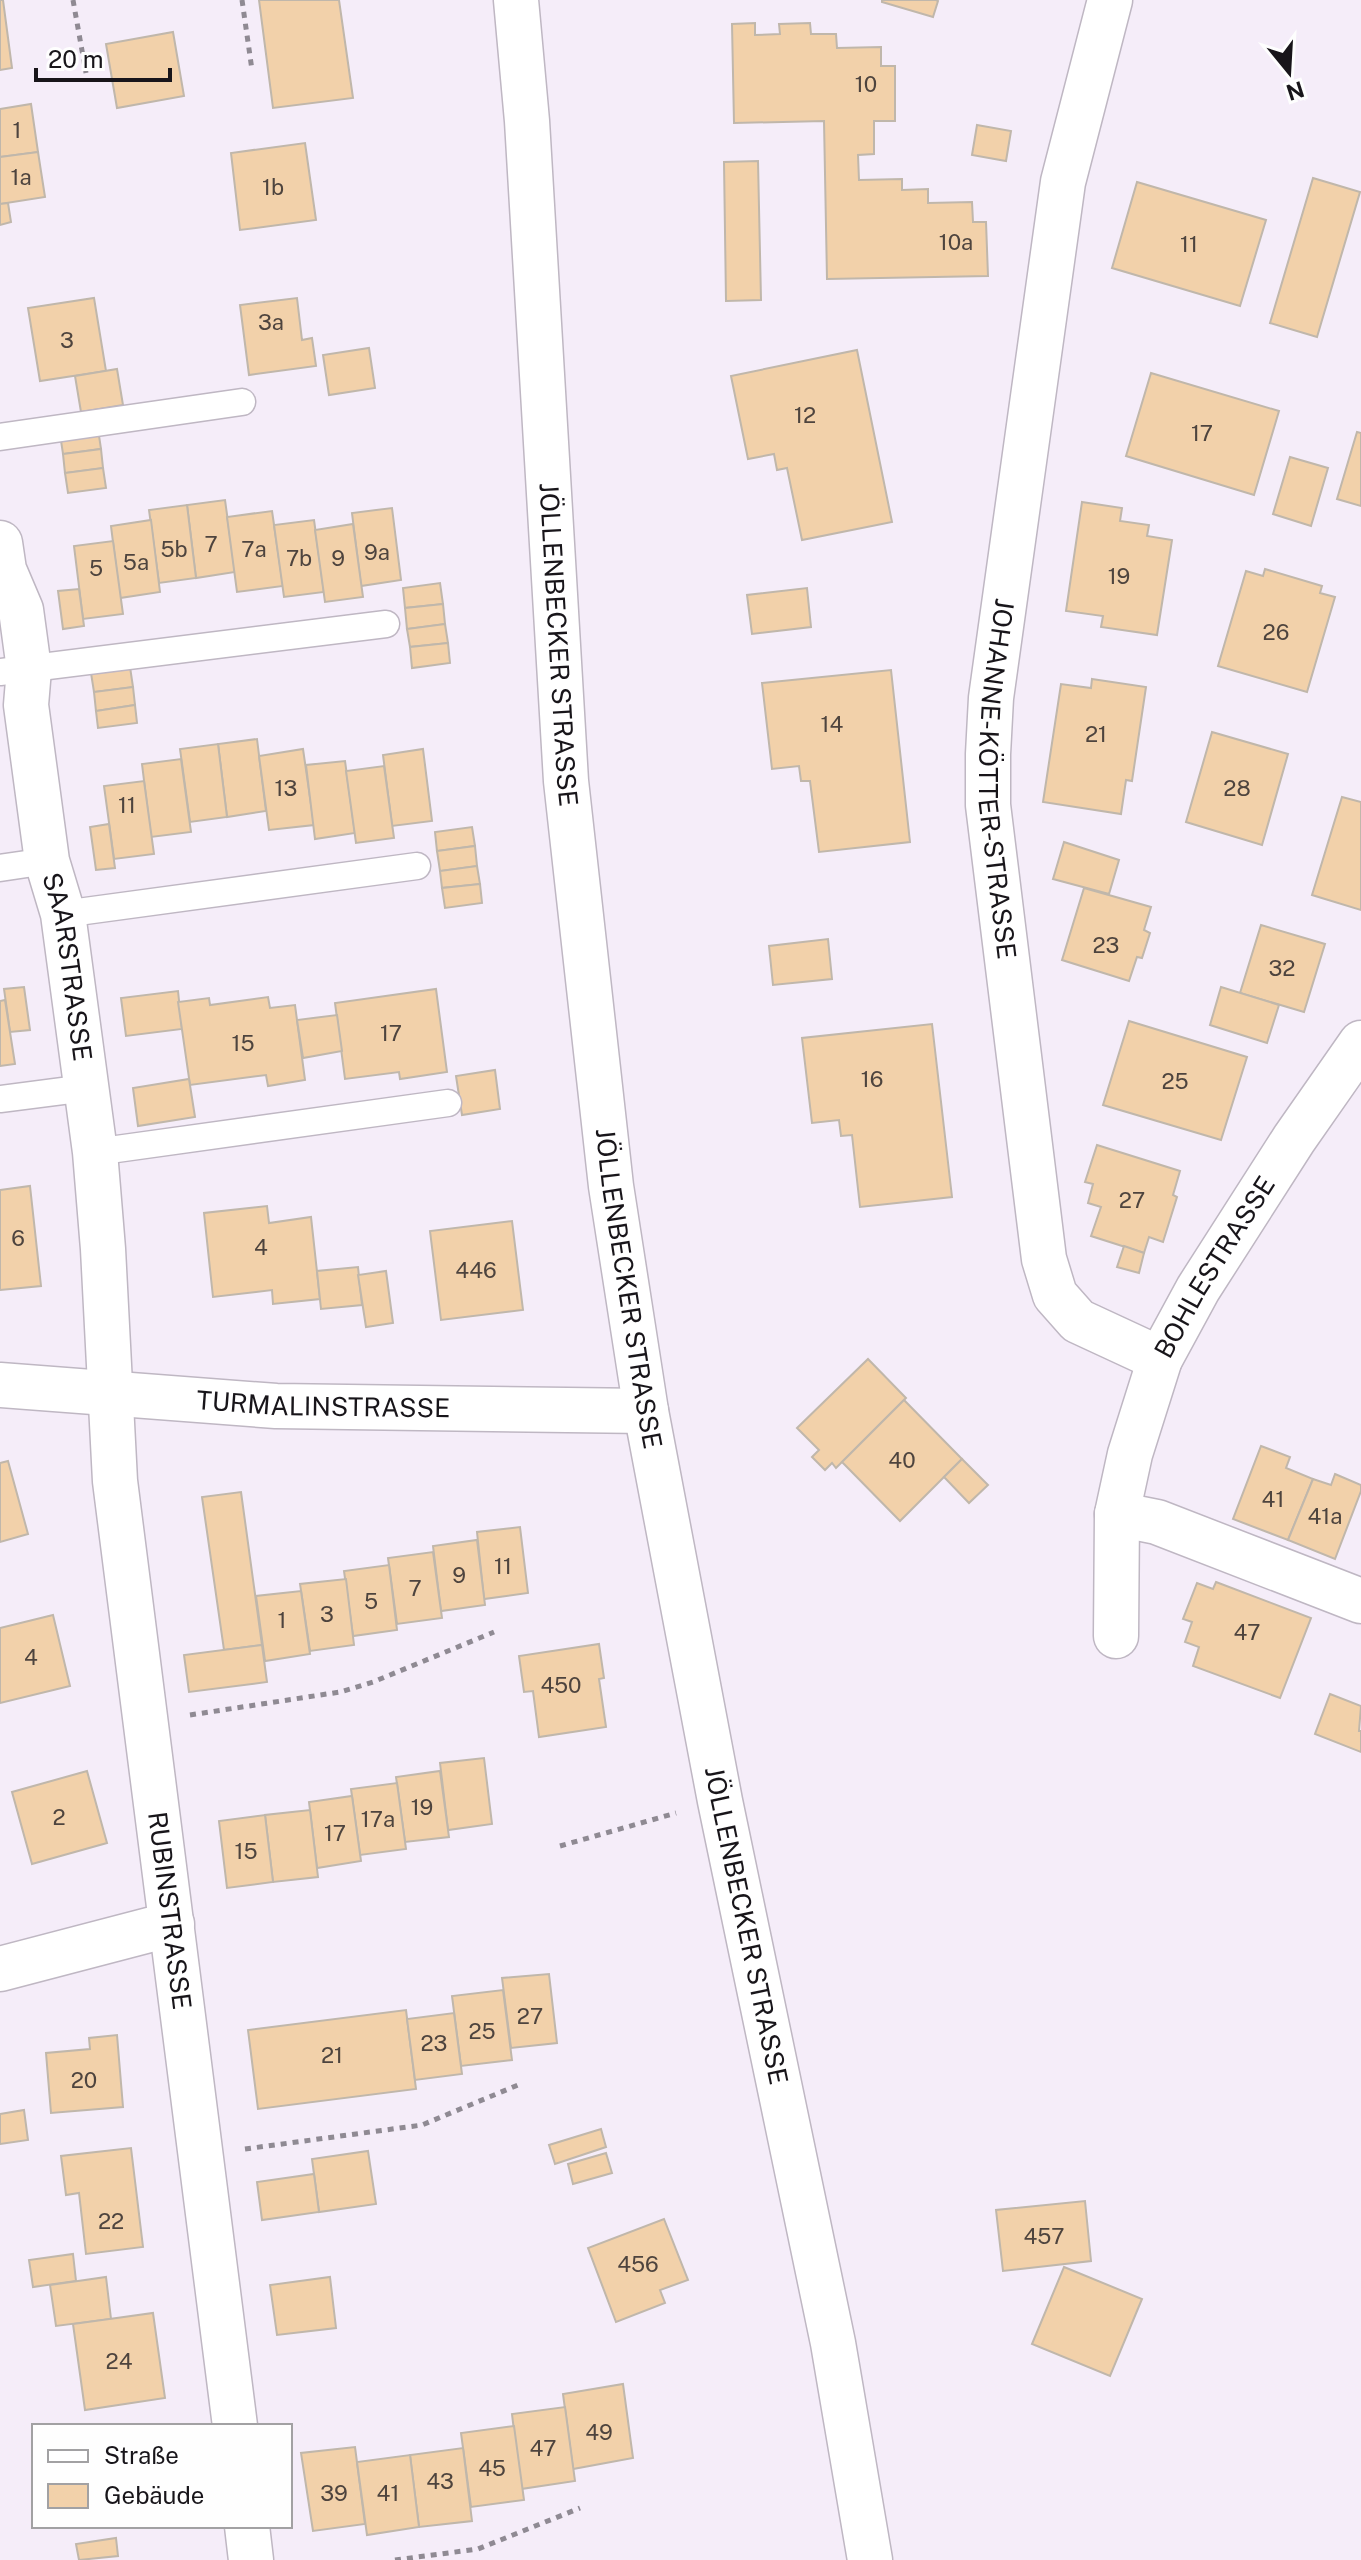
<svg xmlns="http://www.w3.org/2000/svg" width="1361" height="2560" font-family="'Public Sans',sans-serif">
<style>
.building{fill:#f2d1aa;stroke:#c0b7ab;stroke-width:2}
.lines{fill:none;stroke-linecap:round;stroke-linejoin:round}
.service-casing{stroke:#bfb7c3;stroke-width:29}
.minor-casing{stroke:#bfb7c3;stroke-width:47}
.secondary-casing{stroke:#bfb7c3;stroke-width:47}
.path{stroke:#8f8a93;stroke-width:5;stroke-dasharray:6 6;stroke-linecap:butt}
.service{stroke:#fff;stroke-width:26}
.minor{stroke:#fff;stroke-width:44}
.secondary{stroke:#fff;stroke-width:44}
.labels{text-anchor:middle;stroke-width:8;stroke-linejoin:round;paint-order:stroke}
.number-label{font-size:22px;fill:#4e443e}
.street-label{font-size:26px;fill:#18151a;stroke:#fefefe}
</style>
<rect width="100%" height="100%" fill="#f5edf9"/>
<g class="building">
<path d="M0 0H3L12 68 0 70Z"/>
<path d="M259 0H339L353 98 273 108Z"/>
<path d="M882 0H936L938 1 933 17 882 2Z"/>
<path d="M755 23V35L780 34 779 24 810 23 811 34H836L837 48 881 47V66H895V121H874V154L858 155 859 180 902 179V190L928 189V203L972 202 973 222H986L988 276 827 279 824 121 734 123 732 24Z"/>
<path d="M173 32 184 96 117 108 106 44Z"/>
<path d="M31 104 38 152 0 157V109Z"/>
<path d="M977 125 1011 131 1006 161 972 155Z"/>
<path d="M305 143 316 220 240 230 231 153Z"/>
<path d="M38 152 45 197 0 204V157Z"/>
<path d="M758 161 761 300 726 301 724 162Z"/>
<path d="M1313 178 1360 192 1317 337 1270 323Z"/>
<path d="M1137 182 1266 220 1240 306 1112 268Z"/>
<path d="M8 203 11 222 0 225V204Z"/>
<path d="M94 298 106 371 40 381 28 308Z"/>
<path d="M297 298 302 340 312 338 316 366 249 375 240 305Z"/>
<path d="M369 348 375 388 329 395 323 355Z"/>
<path d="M857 350 892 522 802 540 787 468 777 470 774 454 748 459 731 376Z"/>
<path d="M117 369 123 405 81 412 75 376Z"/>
<path d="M1151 373 1279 411 1254 495 1126 456Z"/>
<path d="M98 429 101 449 63 454 60 434Z"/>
<path d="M1357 432 1361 433V506L1337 499Z"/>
<path d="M101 449 103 468 65 473 63 454Z"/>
<path d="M1290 457 1328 468 1311 526 1273 514Z"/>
<path d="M103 468 106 488 68 493 65 473Z"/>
<path d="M225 500 235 572 196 578 187 505Z"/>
<path d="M1082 502 1122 508 1120 521 1149 525 1147 536 1172 540 1157 635 1101 627 1103 616 1066 611Z"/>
<path d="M187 505 196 578 159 583 149 510Z"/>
<path d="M392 508 401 580 361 586 352 513Z"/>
<path d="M272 511 283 586 237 592 227 517Z"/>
<path d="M151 520 160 592 120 598 111 526Z"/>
<path d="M314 520 324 592 284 597 274 525Z"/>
<path d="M353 524 363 597 325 602 315 530Z"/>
<path d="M113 541 123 614 83 619 74 546Z"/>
<path d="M1265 569 1322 586 1320 593 1335 597 1307 692 1218 666 1246 571 1263 576Z"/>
<path d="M440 583 443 604 405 608 403 588Z"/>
<path d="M807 588 811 627 752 634 747 595Z"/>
<path d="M79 589 84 626 63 629 58 591Z"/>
<path d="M443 604 445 624 407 629 405 608Z"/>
<path d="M445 624 448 643 410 647 407 629Z"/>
<path d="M448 643 450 663 412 668 410 647Z"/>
<path d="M130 667 133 687 94 692 91 673Z"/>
<path d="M891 670 910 842 819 852 810 781H801L799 766 772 769 762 683Z"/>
<path d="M1092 679 1146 687 1132 781 1126 780 1121 814 1043 802 1061 684 1091 688Z"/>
<path d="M133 687 135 705 96 711 94 692Z"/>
<path d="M135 705 137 723 98 728 96 711Z"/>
<path d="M1212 732 1288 754 1262 845 1186 822Z"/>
<path d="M257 739 266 811 227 817 218 744Z"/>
<path d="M218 744 227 817 190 822 180 749Z"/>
<path d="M303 749 314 825 269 830 259 756Z"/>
<path d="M423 749 432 821 392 826 383 755Z"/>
<path d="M181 759 191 832 151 837 142 764Z"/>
<path d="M345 761 355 833 315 839 306 765Z"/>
<path d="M384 766 394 838 356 843 346 771Z"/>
<path d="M144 781 154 854 114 859 104 786Z"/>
<path d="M1342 797 1361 802V910L1312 895Z"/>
<path d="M109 824 115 868 96 870 90 827Z"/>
<path d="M472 827 475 846 437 851 435 832Z"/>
<path d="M1064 842 1119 860 1109 894 1053 879Z"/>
<path d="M475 846 477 866 440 871 437 851Z"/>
<path d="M477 866 480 884 442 888 440 871Z"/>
<path d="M480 884 482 903 445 908 442 888Z"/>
<path d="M1084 888 1151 907 1144 930 1150 933 1142 958 1137 957 1129 981 1062 960Z"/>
<path d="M1261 925 1325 944 1304 1012 1240 993Z"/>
<path d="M828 939 832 979 773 985 769 946Z"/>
<path d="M24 987 30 1030 10 1032 4 989Z"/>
<path d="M1221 987 1279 1005 1267 1043 1210 1025Z"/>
<path d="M436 989 447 1072 400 1079 399 1072 345 1079 335 1003Z"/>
<path d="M178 991 182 1029 126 1036 121 998Z"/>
<path d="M268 997 270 1008 295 1005 305 1080 268 1086 266 1075 190 1085 178 1002 209 998 210 1005Z"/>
<path d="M5 1000 15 1064 0 1066V1001Z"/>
<path d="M337 1015 342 1051 303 1058 297 1020Z"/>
<path d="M1129 1021 1247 1057 1221 1140 1103 1105Z"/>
<path d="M932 1024 952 1197 860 1207 852 1135 841 1136 839 1120 812 1123 802 1038Z"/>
<path d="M495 1070 500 1109 462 1115 456 1076Z"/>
<path d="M189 1079 195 1117 138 1126 133 1088Z"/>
<path d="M1097 1145 1180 1171 1173 1195 1177 1197 1163 1242 1149 1237 1144 1253 1091 1236 1101 1207 1088 1203 1093 1184 1085 1182Z"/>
<path d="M30 1186 41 1286 0 1290V1190Z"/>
<path d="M267 1206 269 1223 311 1217 320 1299 273 1304 272 1290 213 1297 204 1213Z"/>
<path d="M512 1221 523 1310 441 1320 430 1231Z"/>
<path d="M1124 1246 1144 1253 1139 1273 1117 1267Z"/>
<path d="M358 1267 362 1305 321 1309 317 1271Z"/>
<path d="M386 1271 393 1323 366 1327 358 1275Z"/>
<path d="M868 1359 906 1398 836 1468 832 1463 825 1470 812 1457 819 1450 797 1428Z"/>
<path d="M904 1400 962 1459 900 1521 842 1462Z"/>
<path d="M1261 1446 1290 1457 1286 1468 1313 1479 1288 1540 1233 1519Z"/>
<path d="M962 1459 988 1485 969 1503 944 1477Z"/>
<path d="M8 1461 28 1534 0 1542V1463Z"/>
<path d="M1335 1474 1361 1485V1491L1335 1559 1288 1540 1313 1479 1331 1485Z"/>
<path d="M241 1492 262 1645 224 1650 202 1497Z"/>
<path d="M520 1527 528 1593 484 1599 477 1532Z"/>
<path d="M477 1540 485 1605 441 1611 433 1546Z"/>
<path d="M433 1552 442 1618 397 1624 388 1558Z"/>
<path d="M389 1565 397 1630 353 1636 344 1571Z"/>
<path d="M346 1579 354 1645 310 1651 300 1584Z"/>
<path d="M1216 1582 1311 1618 1280 1698 1193 1666 1199 1647 1185 1642 1192 1622 1183 1619 1197 1583 1213 1589Z"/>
<path d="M301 1591 310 1654 265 1661 256 1596Z"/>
<path d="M53 1615 70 1686 0 1703V1628Z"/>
<path d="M599 1644 604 1678 599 1679 606 1727 539 1737 533 1691 524 1692 519 1656Z"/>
<path d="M262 1645 267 1682 189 1692 184 1655Z"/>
<path d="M1330 1694 1361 1706 1359 1731H1361V1752L1315 1734Z"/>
<path d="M484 1758 492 1824 448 1830 440 1763Z"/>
<path d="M87 1771 107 1843 32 1864 12 1792Z"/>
<path d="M440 1771 449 1837 405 1842 396 1777Z"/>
<path d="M397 1783 406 1849 360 1855 351 1789Z"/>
<path d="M352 1796 361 1861 317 1868 309 1802Z"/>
<path d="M310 1810 318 1877 273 1882 265 1815Z"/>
<path d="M265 1815 273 1882 227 1888 219 1821Z"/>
<path d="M549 1974 557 2043 511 2048 502 1978Z"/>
<path d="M503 1990 512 2060 461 2066 452 1996Z"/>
<path d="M406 2010 416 2089 258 2109 248 2030Z"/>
<path d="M454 2013 462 2074 415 2080 407 2019Z"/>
<path d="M117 2035 123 2107 51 2113 46 2053 90 2049 89 2038Z"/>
<path d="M24 2110 28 2140 0 2144V2114Z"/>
<path d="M601 2129 606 2147 555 2164 549 2145Z"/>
<path d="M131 2148 143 2247 86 2254 79 2193 66 2195 61 2156Z"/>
<path d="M368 2151 376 2204 319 2212 312 2159Z"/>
<path d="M606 2153 612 2173 573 2184 568 2164Z"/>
<path d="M314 2174 319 2212 262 2220 257 2182Z"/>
<path d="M1085 2201 1091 2261 1003 2271 996 2210Z"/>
<path d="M664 2219 688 2280 660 2290 665 2303 616 2322 588 2248Z"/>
<path d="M73 2254 76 2281 33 2287 29 2260Z"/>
<path d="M1064 2267 1142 2299 1110 2376 1032 2344Z"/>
<path d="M106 2277 111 2319 56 2326 50 2285Z"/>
<path d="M330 2277 336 2328 277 2335 270 2285Z"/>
<path d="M153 2313 165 2398 85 2410 73 2324Z"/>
<path d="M623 2384 633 2458 573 2469 563 2394Z"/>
<path d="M565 2407 575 2481 521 2489 512 2414Z"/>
<path d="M514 2426 524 2500 471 2507 461 2433Z"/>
<path d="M355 2447 365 2524 313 2531 301 2453Z"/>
<path d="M463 2448 472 2521 419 2527 410 2455Z"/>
<path d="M410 2455 419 2527 367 2535 357 2462Z"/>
<path d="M116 2538 118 2556 79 2560 76 2544Z"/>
</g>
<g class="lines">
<g class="service-casing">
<g id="service">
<path d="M0 437 242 402"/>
<path d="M0 672 386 624"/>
<path d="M0 868 47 861"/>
<path d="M63 914 417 866"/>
<path d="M0 1099 86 1088"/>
<path d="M95 1152 448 1103"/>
</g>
</g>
<g class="minor-casing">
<g id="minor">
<path id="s1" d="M1110 0 1063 182 991 698 988 754V805L1044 1259 1055 1295 1078 1321 1160 1359"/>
<path id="s2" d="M0 543 4 570 21 610 29 669 26 705 47 861 63 914 95 1152 103 1249 115 1481 235 2426"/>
<path id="s3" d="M0 1385 276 1406 646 1411"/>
<path d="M1117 1514 1157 1522 1361 1601"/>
<path id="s4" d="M1116 1636 1117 1514 1130 1454 1160 1359 1198 1289 1294 1139 1361 1043"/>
<path d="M0 1969 172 1924"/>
<path d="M247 2526 251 2560"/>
</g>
</g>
<g class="secondary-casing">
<g id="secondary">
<path id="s5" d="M516 0 527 121 566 781 611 1186 646 1411 720 1801 833 2343 870 2560"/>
</g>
</g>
<g class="path">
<path d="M73 0 86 73"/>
<path d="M242 0 252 70"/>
<path d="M190 1715 340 1692 373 1682 494 1632"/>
<path d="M560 1846 676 1813"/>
<path d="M245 2149 422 2125 518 2085"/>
<path d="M395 2560 478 2549 580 2508"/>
</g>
<use href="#service" class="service"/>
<use href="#minor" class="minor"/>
<use href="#secondary" class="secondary"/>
</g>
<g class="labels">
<g class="number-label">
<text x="866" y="92">10</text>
<text x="17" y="138">1</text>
<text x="21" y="185">1a</text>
<text x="273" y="195">1b</text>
<text x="956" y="250">10a</text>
<text x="1189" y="252">11</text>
<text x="271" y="330">3a</text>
<text x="67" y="348">3</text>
<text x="805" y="423">12</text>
<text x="1202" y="441">17</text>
<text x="211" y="552">7</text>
<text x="174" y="557">5b</text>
<text x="254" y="557">7a</text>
<text x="377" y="560">9a</text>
<text x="299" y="566">7b</text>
<text x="338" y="566">9</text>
<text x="136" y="570">5a</text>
<text x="96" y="576">5</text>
<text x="1119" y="584">19</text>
<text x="1276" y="640">26</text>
<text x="832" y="732">14</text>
<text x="1096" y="742">21</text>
<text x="286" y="796">13</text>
<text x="1237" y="796">28</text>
<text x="127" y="813">11</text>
<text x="1106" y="953">23</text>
<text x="1282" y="976">32</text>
<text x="391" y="1041">17</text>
<text x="243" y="1051">15</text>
<text x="872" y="1087">16</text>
<text x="1175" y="1089">25</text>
<text x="1132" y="1208">27</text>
<text x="18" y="1246">6</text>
<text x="261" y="1255">4</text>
<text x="476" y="1278">446</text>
<text x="902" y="1468">40</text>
<text x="1273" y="1507">41</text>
<text x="1325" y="1524">41a</text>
<text x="503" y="1574">11</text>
<text x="459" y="1583">9</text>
<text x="415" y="1596">7</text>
<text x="371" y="1609">5</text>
<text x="327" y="1622">3</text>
<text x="282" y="1628">1</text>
<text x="1247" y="1640">47</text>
<text x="31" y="1665">4</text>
<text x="561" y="1693">450</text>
<text x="422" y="1815">19</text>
<text x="59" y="1825">2</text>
<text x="378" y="1827">17a</text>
<text x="335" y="1841">17</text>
<text x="246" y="1859">15</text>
<text x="530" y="2024">27</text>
<text x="482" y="2039">25</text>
<text x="434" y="2051">23</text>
<text x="332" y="2063">21</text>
<text x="84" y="2088">20</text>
<text x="111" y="2229">22</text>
<text x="1044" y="2244">457</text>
<text x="638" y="2272">456</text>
<text x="119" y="2369">24</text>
<text x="599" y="2440">49</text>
<text x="543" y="2456">47</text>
<text x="492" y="2476">45</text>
<text x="440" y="2489">43</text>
<text x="334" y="2501">39</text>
<text x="388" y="2501">41</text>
</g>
<g class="street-label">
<text dy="9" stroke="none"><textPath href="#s5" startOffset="646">JÖLLENBECKER STRASSE</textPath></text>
<text dy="9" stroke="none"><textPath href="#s1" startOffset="790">JOHANNE-KÖTTER-STRASSE</textPath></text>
<text dy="9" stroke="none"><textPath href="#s2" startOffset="432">SAARSTRASSE</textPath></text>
<text dy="9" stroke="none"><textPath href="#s4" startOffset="390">BOHLESTRASSE</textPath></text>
<text dy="9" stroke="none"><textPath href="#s5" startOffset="1294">JÖLLENBECKER STRASSE</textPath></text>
<text dy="9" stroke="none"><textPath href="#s3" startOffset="324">TURMALINSTRASSE</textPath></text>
<text dy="9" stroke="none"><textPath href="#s2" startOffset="1382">RUBINSTRASSE</textPath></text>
<text dy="9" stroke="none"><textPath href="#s5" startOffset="1942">JÖLLENBECKER STRASSE</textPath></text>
</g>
</g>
<rect x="32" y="2424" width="260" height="104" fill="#fefefe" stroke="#a2a1a3" stroke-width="2"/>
<rect x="48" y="2450" width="40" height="12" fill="#ffffff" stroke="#a2a1a3" stroke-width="2"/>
<text x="104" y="2464" font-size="24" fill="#18151a">Straße</text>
<rect x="48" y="2484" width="40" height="24" fill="#f2d1aa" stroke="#a2a1a3" stroke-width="2"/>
<text x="104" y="2504" font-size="24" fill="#18151a">Gebäude</text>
<g transform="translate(1289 72) rotate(162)" stroke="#fefefe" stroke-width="6" paint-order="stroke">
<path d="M0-6L14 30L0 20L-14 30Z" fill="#18151a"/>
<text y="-12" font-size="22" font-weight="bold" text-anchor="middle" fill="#18151a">N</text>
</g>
<path d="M36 68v12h134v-12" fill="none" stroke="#18151a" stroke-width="4"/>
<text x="48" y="68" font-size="24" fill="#18151a" stroke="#fefefe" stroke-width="6" paint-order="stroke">20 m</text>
</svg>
